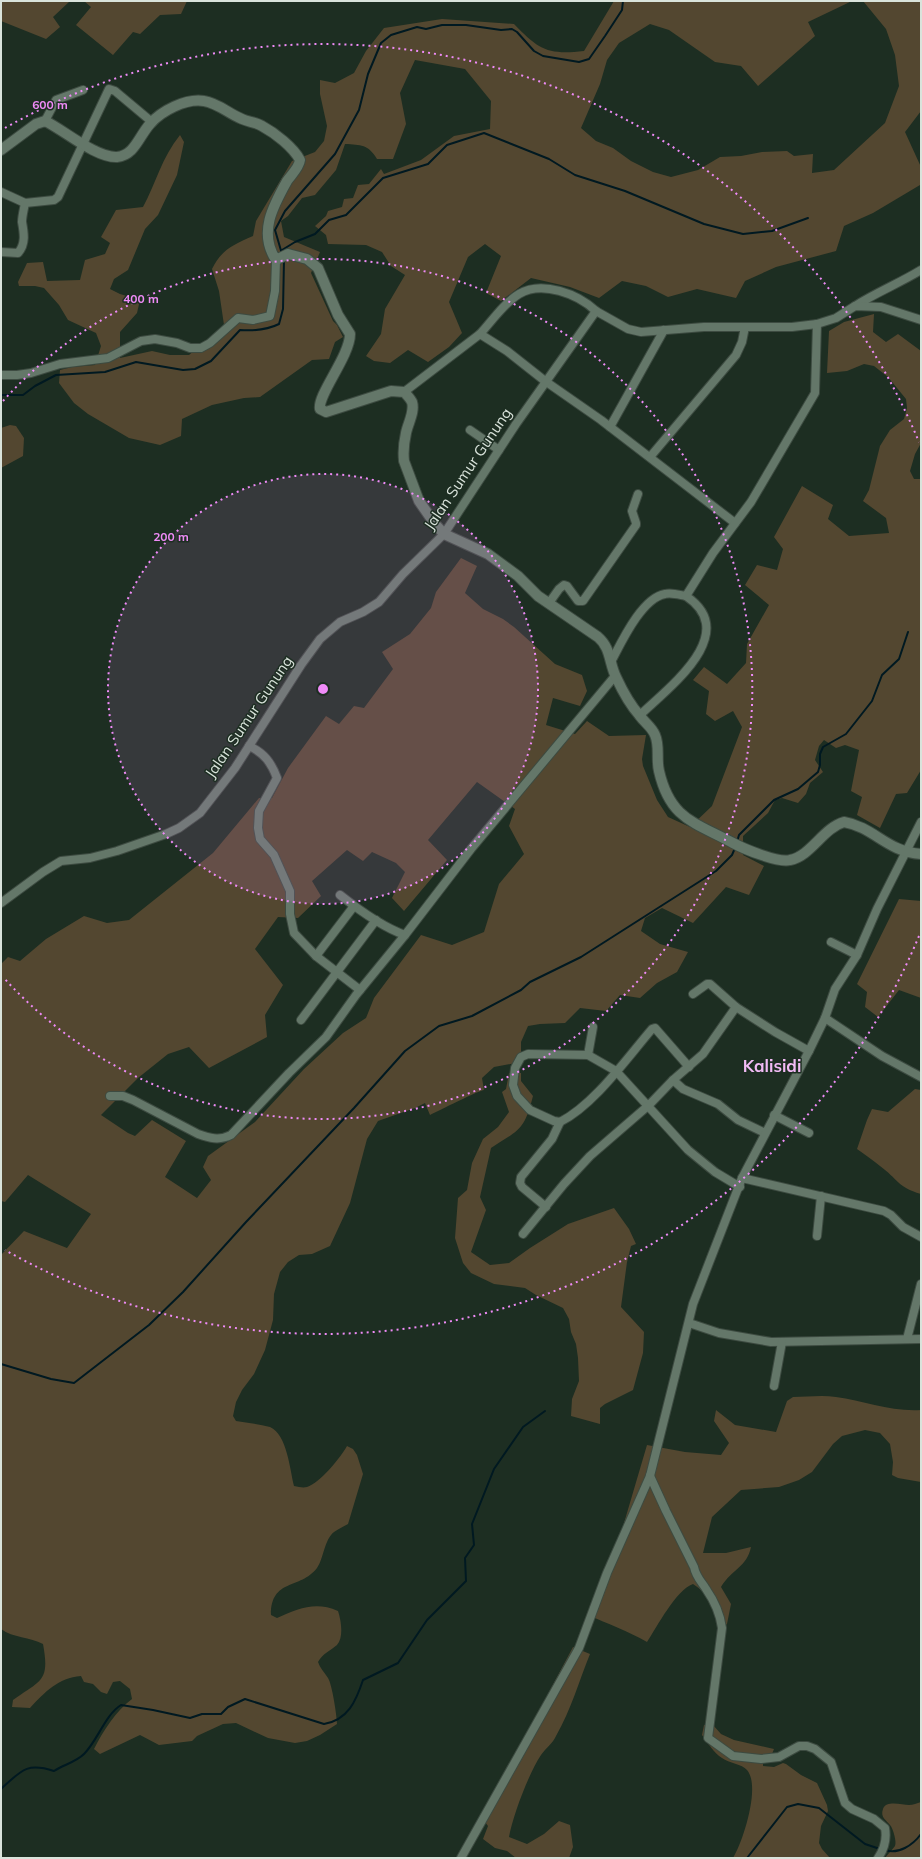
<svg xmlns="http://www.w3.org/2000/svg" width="922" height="1859" font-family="Mulish,sans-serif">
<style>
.green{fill:#534730;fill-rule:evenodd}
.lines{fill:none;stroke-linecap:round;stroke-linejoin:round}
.stream{stroke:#001921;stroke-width:2}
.street-casing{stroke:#3d4b41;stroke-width:10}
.secondary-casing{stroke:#3d4b41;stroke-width:12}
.street{stroke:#647769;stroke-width:8}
.secondary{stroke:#647769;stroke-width:10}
.ring{fill:none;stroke:#ef8bf7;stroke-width:2;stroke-dasharray:2 4}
.labels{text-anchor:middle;stroke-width:3;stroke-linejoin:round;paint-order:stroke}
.street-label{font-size:15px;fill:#d9e3db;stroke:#1d2e22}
.quarter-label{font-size:17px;font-weight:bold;fill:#f2bbf6;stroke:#1d2e22}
.centre{fill:#ef8bf7;stroke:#1d2e22;stroke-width:2}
.ring-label{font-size:12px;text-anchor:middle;font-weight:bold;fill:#ef8bf7;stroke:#1d2e22;stroke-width:3;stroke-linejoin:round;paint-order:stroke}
</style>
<rect width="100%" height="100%" fill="#1d2e22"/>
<g class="green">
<path d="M1 1H70L53 17 60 27 46 39 1 21Z"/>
<path d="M84 1H187L181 14 160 15 140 34 133 32 113 55 76 25 91 7Z"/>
<path d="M614 1H852L808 22 815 36 758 86 741 66 715 62 669 30 650 24 619 43 607 60 600 84 581 128 596 141 613 148 631 161 653 172 671 177 698 170 720 157 741 156 762 152 787 151 794 156 813 154 812 173 834 170 885 123 899 86 895 55 886 29 863 1H921V111L905 132 921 167 920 185 873 213 844 226 836 251 776 267 745 281 736 298 697 289 668 297 646 286 622 281 599 298 570 287 531 278 501 301 486 293 501 256 485 244 468 257 449 302 462 333 449 347 428 362 408 350 390 363 374 361 366 356 381 334 385 309 405 275 391 266 382 252 366 245 328 244 326 235 315 226 326 216 328 211 342 207 344 199 353 198 358 185 369 184 381 169 384 174 421 160 454 136 490 129 491 101 465 69 415 60 400 93 406 124 393 159H377C368 144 361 145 345 144L336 170 315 195 302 198 288 216 281 221 284 237 320 252 311 273 333 321 337 325 343 337 335 342 329 359 312 360 260 397 244 398 212 405 182 419 181 436 160 445 129 438 88 414 74 403 59 383 60 370 72 367 95 365 101 346 96 333 68 320 59 305 44 288 35 286H19L18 282 27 263 43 262 47 281 80 280 85 260 105 254 110 243 101 237 116 210 143 207C156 183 162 157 180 135L184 142 177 175 158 215 145 229 128 270 114 279 110 289 120 294 140 300 137 313 120 332V358L152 351 170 355H189L224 325 219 291 212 269C222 249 233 245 253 236L256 221 292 161 315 152 324 141 327 126 320 94V80L335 83 354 73 366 51 384 28 442 19 514 24C539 50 548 55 584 51Z"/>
<path d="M874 314 873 332 886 342 898 334 921 351V443L915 454 910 471 914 479H921V770L907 793 896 794 880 828 857 815 862 797 851 791 859 750 845 745 836 748 824 740 819 746 815 760 823 772 810 783 806 794 798 803 782 798 775 800 768 813 743 836V855L764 866 749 895 726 887 693 923 662 908 645 918 641 931 660 944 688 952 677 972 657 983 640 998 620 995 606 1011 580 1008 565 1023 540 1024 528 1026 521 1042V1062L494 1067 482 1078 484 1090C480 1090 438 1111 430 1115L425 1103 415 1108 378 1121 367 1139 350 1203 330 1246 312 1254 299 1255 288 1262 280 1272 274 1294 273 1320 265 1350 254 1374 242 1390 236 1402 233 1416 236 1421C247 1423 259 1424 270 1427 287 1434 290 1470 294 1486 299 1487 303 1488 307 1487 320 1483 341 1457 347 1446L353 1449 357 1455 363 1474 348 1524C343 1527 338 1529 334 1532 324 1540 324 1558 317 1568 300 1590 271 1578 271 1615L277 1618C298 1609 315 1601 338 1611 341 1620 344 1637 337 1645 330 1651 323 1653 318 1662 320 1668 324 1672 328 1678 332 1684 337 1716 337 1724L320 1735 307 1741 295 1743 268 1738 236 1723 223 1724 197 1736 192 1741 159 1745 140 1735 100 1754 94 1749C103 1731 116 1711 132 1699L130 1689 120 1681 113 1682 107 1694 101 1692 93 1684 84 1682 81 1676C58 1678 45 1692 30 1708L12 1707 13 1700C41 1680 50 1682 43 1644 30 1637 13 1638 1 1629V1255L24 1231 67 1248 91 1214 28 1175 5 1202 1 1201V964L8 957 20 961 46 939 84 916 107 923 129 920 213 853 259 798H272L288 768 326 716 339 724 354 706 364 708 393 669 382 652 410 634 431 608 436 592 461 558 477 566 465 593 483 609 503 619 514 627 555 664 582 675 587 691 580 706 553 698 546 725 575 734 587 721 609 736 646 735 642 759 643 766 657 800 668 817 690 827 712 806 742 727 733 711 715 721 706 714 709 691 693 680 704 667 727 684 746 663 747 644 769 605 745 585 757 565 777 570 783 549 774 537 802 486 833 505 828 519 849 536 889 533 886 518 863 501 869 490 880 446 890 430 904 419 907 408 906 399 888 377 874 366 864 364 847 371 827 373 829 331 844 322ZM477 782 515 809 509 826 524 854 499 884 484 932 452 945 421 935 374 998 366 1018 343 1033 304 1069 255 1122 208 1156 203 1167 211 1180 197 1198 165 1177 186 1141 152 1120 135 1136 128 1133 101 1115 138 1078 168 1054 189 1047 209 1068 267 1037 265 1015 283 985 255 949 278 917 298 918 321 896 312 881 347 850 363 861 372 852 396 863 405 872 392 898 404 911 447 860 428 840Z"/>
<path d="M10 425 16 426 24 438 23 456 1 468V428Z"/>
<path d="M899 899 921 901V998L899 990 878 1017 865 1007 867 992 857 984Z"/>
<path d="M509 1073H521V1081L533 1096C524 1131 520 1129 491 1148L480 1197 486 1210 471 1252 490 1265 509 1263 530 1248 568 1224 614 1208 629 1229 636 1244 631 1246 627 1262 621 1307 644 1332 643 1353 633 1390 605 1404 600 1408V1424L571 1416 572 1399 579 1381 578 1358 576 1344 571 1332 569 1319 563 1308 536 1295 525 1288 494 1284 471 1273 463 1263 455 1238 458 1198 467 1190 472 1163 483 1139 498 1127 509 1112 502 1092 506 1089Z"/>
<path d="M915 1089 921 1090V1194C897 1187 898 1179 880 1166 873 1160 865 1155 857 1149L867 1120 872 1109 888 1112Z"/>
<path d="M793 1397C807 1397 822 1395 836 1397 864 1401 892 1412 921 1410V1482L898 1478 892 1475 893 1462 890 1444 880 1433 865 1430 842 1436 833 1444 812 1472 799 1480 779 1487 741 1490 712 1517 703 1553H726L751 1547C747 1567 732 1569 721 1587L731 1604 727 1624 720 1630C717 1611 709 1594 693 1584 676 1590 657 1627 647 1642 628 1631 608 1624 588 1615L619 1540 647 1445 685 1452 721 1455 729 1443 714 1421 716 1410 735 1425 776 1432 787 1401Z"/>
<path d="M573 1647 590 1654C579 1681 571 1710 556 1736 553 1743 546 1748 541 1755 529 1773 513 1815 509 1837L527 1844 544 1834 559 1821 570 1825 573 1847 569 1858H516L507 1851 495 1848 483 1839 488 1826 482 1818Z"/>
<path d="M704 1725H713L721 1734 734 1740 774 1749 772 1754 763 1761V1766L774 1767 783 1763 786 1764 801 1775 817 1783 827 1805 828 1811 821 1826 819 1843 822 1849 830 1858H733C743 1842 761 1786 747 1770 742 1764 729 1763 722 1758 714 1753 708 1743 702 1735Z"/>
<path d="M921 1802V1858H885C888 1854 892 1850 895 1846 897 1842 893 1828 890 1825 886 1820 880 1817 883 1809 886 1800 902 1805 909 1805 913 1805 917 1803 921 1802Z"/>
</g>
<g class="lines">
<g class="stream">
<path d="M282 250 295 242 315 234 329 220 346 215 383 178 428 164 447 145 484 133 549 159 575 175 625 191 704 224 743 234 772 231 808 218"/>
<path d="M282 254 275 230 285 211 335 154 359 110 368 74 381 43 391 35 417 27 426 29 442 25H466L501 30 512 29 517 32 534 51 543 56 579 62 589 59 605 36 622 10 623 1"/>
<path d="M1 395H23L35 386 56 375 105 372 136 362 183 370 195 369 211 361 240 330C254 331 267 330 279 324L283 309 284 260"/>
<path d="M737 842 739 835 774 800 798 789 818 772 820 765V754L823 747 846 734 872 701 882 675 899 659 908 632"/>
<path d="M1 1364 51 1379 74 1383 149 1325 183 1292 246 1222 354 1108 405 1051 439 1026 472 1016 521 990 530 982 581 957 716 871 732 855 735 848"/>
<path d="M1 1789C21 1771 26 1762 54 1771 63 1765 76 1762 84 1754 98 1740 105 1715 121 1705L153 1710 190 1718 202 1714H221L228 1707 245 1699 324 1724C348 1720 356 1701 363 1680L398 1663 427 1620 466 1581 465 1558 474 1545 472 1524 494 1469 523 1427 545 1411"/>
<path d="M885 1850C898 1855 913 1845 921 1834"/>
<path d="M747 1858 787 1807 798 1804 819 1808 865 1844 880 1849"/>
</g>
<g class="street-casing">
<g id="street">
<path d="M45 121 56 100 83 90"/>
<path d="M1 192 25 203"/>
<path d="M1 252 18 253C26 244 24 233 22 222 22 216 24 209 25 203L54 200 58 197 109 89 115 91 152 122"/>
<path d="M855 306C877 292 900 283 921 270"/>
<path d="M480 334C492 321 504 303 519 294 542 280 578 294 596 311"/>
<path d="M1 375H17L31 373 60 364 108 358 141 341 155 339 177 343 190 348H201L210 343 238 318 253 320 270 316 275 291 276 260"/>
<path d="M404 392 480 334 507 351 545 381 601 420 735 523"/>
<path d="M610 427 664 330"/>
<path d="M470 430 499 450"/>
<path d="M650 457 736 355 742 342 745 327"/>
<path d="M549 603 559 589 564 585 567 586 578 601H583L636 525V523L632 511 638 494"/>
<path d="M612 660C622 641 642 598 665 594 671 592 680 595 686 596"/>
<path d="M639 716C668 688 742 634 686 596L713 553 751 502 815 393 817 324"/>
<path d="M249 746C264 753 271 762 277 778L259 811 258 828 260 839 274 855 290 891V914L294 933 316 956 360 990"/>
<path d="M340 895C359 910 382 927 405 935L471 849 615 676"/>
<path d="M1 903 43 872 61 861 90 858 117 851 166 834 179 828 200 813 235 768 301 665 320 639 340 622 363 612 379 602 403 574 444 534 516 424 596 311 628 329 641 332 704 327H792L817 324 836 318 855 306 881 307 921 320"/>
<path d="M831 942 857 955"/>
<path d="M316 956 354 906"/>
<path d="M693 994 707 984H710L736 1007 775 1032 809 1051"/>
<path d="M825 1018 882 1056 921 1077"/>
<path d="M301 1020 376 920"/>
<path d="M588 1055 593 1027"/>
<path d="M689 1067 655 1028 652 1029C627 1058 594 1105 560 1122L554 1121 530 1110 517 1096 513 1085 515 1068 521 1057 528 1054 588 1055 616 1071 688 1150 715 1172 740 1187"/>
<path d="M673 1080 683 1089 718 1104 738 1120 765 1133"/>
<path d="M110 1096H123L133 1100 198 1134C209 1138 219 1141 231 1135L289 1073 326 1037 356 995 405 935"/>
<path d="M774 1115 809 1133"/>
<path d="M742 1178 884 1211 891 1215 903 1227 921 1237"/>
<path d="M546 1207 522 1187 520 1183 521 1177 552 1139 560 1122"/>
<path d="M523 1234 564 1184 590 1156 649 1105 673 1080 703 1054 736 1007"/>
<path d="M817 1236 821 1196"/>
<path d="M689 1323 719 1333 771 1342 921 1339"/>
<path d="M907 1339 921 1284"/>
<path d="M774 1386 782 1342"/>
<path d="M650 1476 666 1511 694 1567C696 1577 701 1581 706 1589 715 1602 720 1613 722 1628L708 1738 733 1756 761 1759 779 1757 799 1746H807L815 1749 831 1762 845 1803 852 1809 874 1819 885 1828C887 1839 885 1848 878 1858"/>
<path d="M461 1858 579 1648 607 1573 650 1476 693 1304 742 1178 809 1051 825 1018 835 989 857 955 877 909 921 822"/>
</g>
</g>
<g class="secondary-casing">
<path id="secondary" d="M1 150 36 124 45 121C64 130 96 158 117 157 135 155 139 136 150 124 161 111 186 98 204 101 218 103 229 114 242 119 248 122 256 122 262 126 275 133 293 147 300 160 299 168 291 175 287 181 273 206 258 233 276 260L288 254 307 259 318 268 338 315 350 334C350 356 317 395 320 409L326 412 391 391 404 392C407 395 410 398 412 402 415 412 408 423 406 433 404 442 403 452 404 461L419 501 435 524 444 534 488 554 518 576 538 596 598 637C611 648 609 663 616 677 622 690 631 706 640 716 645 723 652 727 655 735 660 746 656 759 659 771 670 819 694 822 733 843 744 849 778 863 790 860 811 856 823 828 844 822 874 827 887 852 921 854"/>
</g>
<use href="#street" class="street"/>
<use href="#secondary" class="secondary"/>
</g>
<circle cx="323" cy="689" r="215" fill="#ef8bf7" fill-opacity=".12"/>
<g class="ring">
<circle cx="323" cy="689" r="215"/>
<path d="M3 401A430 430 0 1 1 3 977"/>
<path d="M919 936A645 645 0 0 1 5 1250M5 128A645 645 0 0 1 919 442"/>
</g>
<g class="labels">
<g class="street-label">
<text transform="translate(468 469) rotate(-56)" y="5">Jalan Sumur Gunung</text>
<text transform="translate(249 717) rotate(-56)" y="5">Jalan Sumur Gunung</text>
</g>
<g class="quarter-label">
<text x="772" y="1072">Kalisidi</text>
</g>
</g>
<circle cx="323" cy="689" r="6" class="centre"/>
<g class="ring-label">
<text x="50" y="109">600 m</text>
<text x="141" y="303">400 m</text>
<text x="171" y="541">200 m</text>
</g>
<rect width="922" height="1859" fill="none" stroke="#d9e3db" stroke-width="4"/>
</svg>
